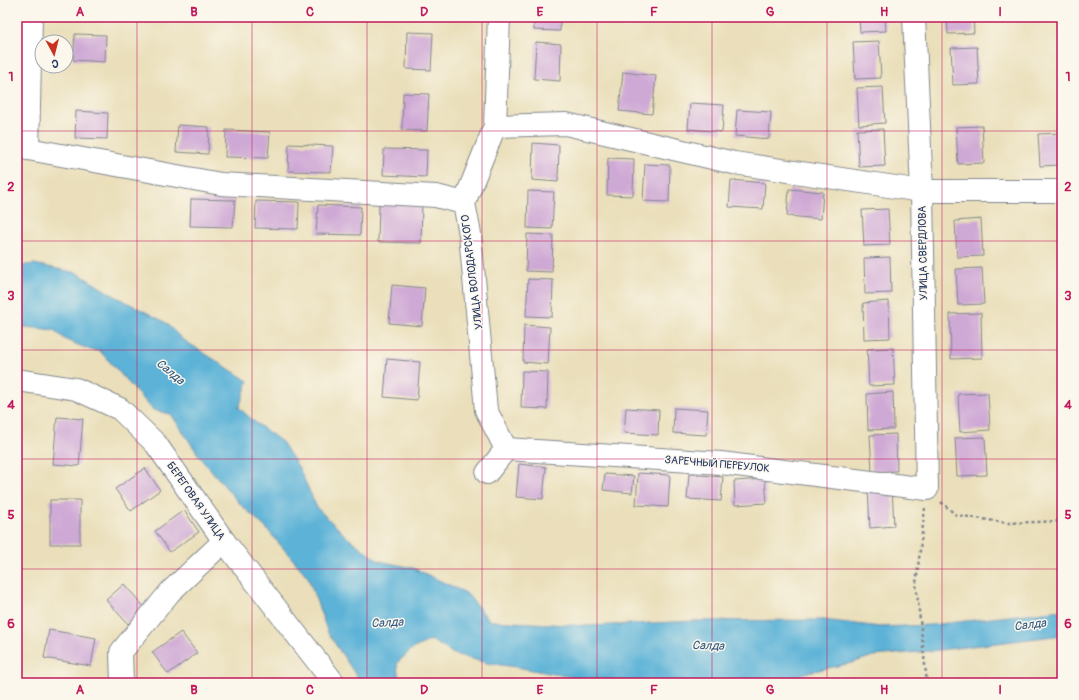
<svg xmlns="http://www.w3.org/2000/svg" width="1079" height="700" viewBox="0 0 1079 700" font-family="Pangolin,sans-serif">
<style>
.water{fill:#5bb2d7;stroke:#3b709a}
.building{fill:#cfa9d5}
.lines{fill:none;stroke-linecap:round;stroke-linejoin:round}
.minor-casing{stroke:#82878c;stroke-width:24}
.path{stroke:#82878c;stroke-width:2.5;stroke-dasharray:3 3;stroke-linecap:butt}
.minor{stroke:#fff;stroke-width:22}
.grid{fill:none;stroke:#c2185b;stroke-width:1;stroke-opacity:0.55}
.labels{text-anchor:middle;dominant-baseline:central;stroke-width:3;stroke-linejoin:round;paint-order:stroke}
.street-label{font-size:11px;fill:#1b2f5e;stroke:#fbf7ec}
.water-label{font-size:12px;font-style:italic;fill:#2e5682;stroke:#fbf7ec}
.neatline{fill:none;stroke:#c2185b;stroke-width:1.5}
.grid-label{font-size:13px;text-anchor:middle;font-weight:bold;fill:#c2185b}
</style>
<rect width="100%" height="100%" fill="#fbf7ec"/>
<filter id="ink" filterUnits="userSpaceOnUse"><feTurbulence type="fractalNoise" baseFrequency=".025" numOctaves="2"/><feDisplacementMap in="SourceGraphic" scale="8" xChannelSelector="R" yChannelSelector="G"/><feConvolveMatrix kernelMatrix="1 2 1 2 8 2 1 2 1" color-interpolation-filters="sRGB"/></filter>
<filter id="wash" filterUnits="userSpaceOnUse"><feTurbulence type="fractalNoise" baseFrequency=".012" numOctaves="4" result="noise"/><feDisplacementMap in="SourceGraphic" scale="16" xChannelSelector="R" yChannelSelector="G"/><feGaussianBlur stdDeviation="0.9" result="paint"/><feColorMatrix in="noise" values="0 0 0 0 0 0 0 0 0 0 0 0 0 0 0 0 0 1.4 0 .05"/><feComposite in="paint" operator="in"/></filter>
<g filter="url(#wash)">
<rect width="100%" height="100%" fill="#eadfba"/>
<polygon class="water" points="34,264 77,273 113,295 165,322 182,339 248,381 239,408 256,423 282,442 299,468 317,508 348,538 379,561 413,568 466,593 490,621 590,626 695,621 824,620 880,627 931,625 1062,610 1062,635 931,651 873,656 852,663 800,674 793,683 636,683 620,680 571,677 516,667 487,663 454,654 431,640 412,649 397,663 399,683 361,683 328,633 308,577 265,527 240,504 200,457 171,414 153,410 100,351 91,350 66,340 54,330 17,326 17,265 20,266"/>
<g id="blocks">
<g class="building">
<polygon points="534,17 560,17 560,31 534,30"/>
<polygon points="859,17 885,17 886,31 860,32"/>
<polygon points="947,17 973,17 974,33 948,34"/>
<polygon points="407,32 433,33 431,70 406,69"/>
<polygon points="75,34 106,35 105,62 73,60"/>
<polygon points="879,41 881,78 855,79 853,42"/>
<polygon points="536,42 561,44 560,81 534,79"/>
<polygon points="977,47 979,84 953,85 951,48"/>
<polygon points="623,72 656,76 652,114 619,111"/>
<polygon points="883,87 885,123 859,125 857,88"/>
<polygon points="403,93 429,94 427,131 402,130"/>
<polygon points="690,103 724,105 722,132 688,129"/>
<polygon points="737,110 771,112 769,139 735,136"/>
<polygon points="76,111 108,113 107,139 75,138"/>
<polygon points="178,125 209,127 208,154 176,152"/>
<polygon points="982,126 984,163 958,164 956,127"/>
<polygon points="883,129 885,166 859,167 857,130"/>
<polygon points="226,130 270,132 268,158 225,157"/>
<polygon points="1062,133 1062,165 1040,166 1038,134"/>
<polygon points="533,143 559,145 558,182 532,180"/>
<polygon points="289,144 333,146 331,172 288,171"/>
<polygon points="384,149 427,150 426,177 383,175"/>
<polygon points="608,158 634,159 633,196 607,195"/>
<polygon points="645,164 670,165 669,202 643,201"/>
<polygon points="731,180 765,183 763,209 729,207"/>
<polygon points="789,189 823,192 821,219 787,216"/>
<polygon points="528,191 554,192 552,229 527,228"/>
<polygon points="191,199 235,200 233,227 190,226"/>
<polygon points="256,201 299,202 298,229 255,228"/>
<polygon points="379,203 422,205 421,243 378,242"/>
<polygon points="318,205 361,207 360,235 316,234"/>
<polygon points="888,209 890,245 864,246 862,210"/>
<polygon points="981,219 983,256 957,257 955,221"/>
<polygon points="527,234 553,235 552,272 526,271"/>
<polygon points="890,257 891,293 865,294 864,258"/>
<polygon points="982,268 984,304 958,305 956,269"/>
<polygon points="528,279 553,280 552,317 526,316"/>
<polygon points="392,285 425,288 422,326 389,323"/>
<polygon points="889,301 890,338 864,339 863,303"/>
<polygon points="981,313 982,358 951,359 950,314"/>
<polygon points="524,325 550,327 548,364 523,362"/>
<polygon points="893,348 895,385 869,386 867,349"/>
<polygon points="387,359 420,362 417,400 384,397"/>
<polygon points="522,371 548,372 547,409 521,408"/>
<polygon points="893,392 894,429 868,430 867,394"/>
<polygon points="988,393 990,430 960,432 958,394"/>
<polygon points="626,408 659,410 658,435 624,433"/>
<polygon points="674,408 708,410 706,435 673,433"/>
<polygon points="57,417 83,419 79,466 53,464"/>
<polygon points="896,434 897,471 872,472 870,435"/>
<polygon points="985,437 987,475 957,476 955,438"/>
<polygon points="519,464 546,467 543,499 516,497"/>
<polygon points="145,468 160,490 131,511 115,489"/>
<polygon points="638,473 670,475 668,507 636,505"/>
<polygon points="605,474 634,476 632,493 603,490"/>
<polygon points="689,474 723,477 721,501 687,499"/>
<polygon points="765,479 767,503 735,505 734,481"/>
<polygon points="892,487 894,526 870,528 868,489"/>
<rect x="50" y="500" width="30" height="44"/>
<polygon points="184,510 199,532 170,552 155,531"/>
<polygon points="124,584 146,609 128,624 106,600"/>
<polygon points="49,630 96,638 91,666 44,658"/>
<polygon points="181,632 197,653 168,674 152,652"/>
</g>
</g>
</g>
<g filter="url(#ink)">
<use href="#blocks" fill-opacity="0" stroke="#82878c" stroke-width="1"/>
<g class="lines">
<defs>
<g id="minor">
<polyline points="495,126 566,124 734,163 922,191 1062,191"/>
<polyline points="17,147 221,184 436,196 464,203"/>
<polyline points="28,149 31,17"/>
<polyline points="17,380 76,389 120,409 156,444 224,541 334,683"/>
<polyline points="506,449 721,463 927,489 922,191 914,17"/>
<polyline points="487,473 506,449 486,410 470,234 464,203 495,126 499,17"/>
<polyline points="122,683 121,652 170,592 224,541"/>
</g>
</defs>
<use href="#minor" class="minor-casing"/>
<g class="path">
<polyline points="941,502 956,515 1008,523 1062,521"/>
<polyline points="925,508 916,584 927,683"/>
</g>
<use href="#minor" class="minor"/>
</g>
</g>
<path class="grid" d="M137,17V683M252,17V683M367,17V683M482,17V683M597,17V683M712,17V683M827,17V683M942,17V683M17,131H1062M17,241H1062M17,350H1062M17,459H1062M17,569H1062"/>
<g class="labels">
<g class="street-label">
<text transform="translate(923 253) rotate(-91)">УЛИЦА СВЕРДЛОВА</text>
<text transform="translate(472 272) rotate(-97)">УЛИЦА ВОЛОДАРСКОГО</text>
<text transform="translate(717 464) rotate(5)">ЗАРЕЧНЫЙ ПЕРЕУЛОК</text>
<text transform="translate(196 501) rotate(55)">БЕРЕГОВАЯ УЛИЦА</text>
</g>
<g class="water-label">
<text transform="translate(170 372) rotate(40)">Салда</text>
<text transform="translate(387 623) rotate(-3)">Салда</text>
<text transform="translate(1030 625) rotate(-7)">Салда</text>
<text transform="translate(708 646) rotate(2)">Салда</text>
</g>
</g>
<rect width="1079" height="700" fill="none" stroke="#fbf7ec" stroke-width="44"/>
<g transform="translate(54 54) rotate(173)"><circle r="19" fill="#fbf7ec" stroke="#a1a7b3"/>
<path d="M0-3L7 15L0 10L-7 15Z" fill="#c8321e"/>
<text y="-6" font-size="11" font-weight="bold" text-anchor="middle" fill="#1b2f5e">С</text>
</g>
<rect x="22" y="22" width="1035" height="656" class="neatline"/>
<g class="grid-label">
<text x="80" y="16">A</text>
<text x="194" y="16">B</text>
<text x="310" y="16">C</text>
<text x="424" y="16">D</text>
<text x="540" y="16">E</text>
<text x="654" y="16">F</text>
<text x="770" y="16">G</text>
<text x="884" y="16">H</text>
<text x="1000" y="16">I</text>
<text x="11" y="81">1</text>
<text x="1068" y="81">1</text>
<text x="11" y="191">2</text>
<text x="1068" y="191">2</text>
<text x="11" y="300">3</text>
<text x="1068" y="300">3</text>
<text x="11" y="409">4</text>
<text x="1068" y="409">4</text>
<text x="11" y="519">5</text>
<text x="1068" y="519">5</text>
<text x="11" y="628">6</text>
<text x="1068" y="628">6</text>
<text x="80" y="694">A</text>
<text x="194" y="694">B</text>
<text x="310" y="694">C</text>
<text x="424" y="694">D</text>
<text x="540" y="694">E</text>
<text x="654" y="694">F</text>
<text x="770" y="694">G</text>
<text x="884" y="694">H</text>
<text x="1000" y="694">I</text>
</g>
</svg>
